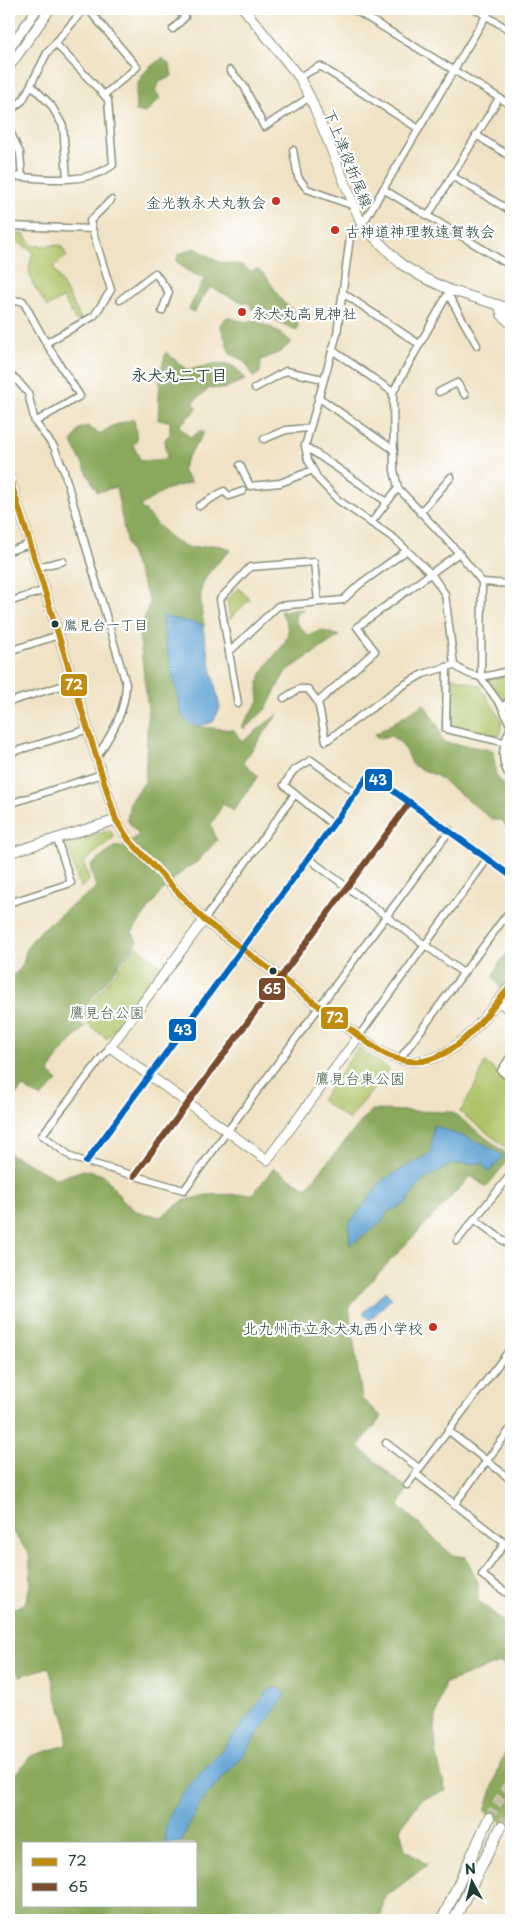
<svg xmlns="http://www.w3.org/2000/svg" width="520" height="1929" viewBox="0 0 520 1929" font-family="'Playpen Sans','Klee One',sans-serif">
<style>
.green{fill:#afc367;stroke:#67804e}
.forest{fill:#8ba95c;stroke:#557348;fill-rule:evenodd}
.water{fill:#60a2d3;stroke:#407084}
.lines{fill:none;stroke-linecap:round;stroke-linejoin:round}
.primary-tunnel{stroke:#c6c1a7;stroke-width:10;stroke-dasharray:10 5;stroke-linecap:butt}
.street-casing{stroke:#88907c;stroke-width:9}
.secondary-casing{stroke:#88907c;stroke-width:11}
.primary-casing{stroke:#88907c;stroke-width:12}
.street{stroke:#fff;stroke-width:6}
.secondary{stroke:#fff;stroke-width:9}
.primary{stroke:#fff;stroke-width:10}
.bus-1-casing{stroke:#fff;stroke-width:10}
.bus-2-casing{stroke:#fff;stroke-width:10}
.bus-3-casing{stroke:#fff;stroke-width:10}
.bus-1{stroke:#c18c0d;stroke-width:6}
.bus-2{stroke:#7a4b2a;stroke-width:6}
.bus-3{stroke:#0065bd;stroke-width:6}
.poi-dot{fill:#c8321e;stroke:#fff;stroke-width:2}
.bus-dot{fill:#1f3d34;stroke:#fff;stroke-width:2}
.labels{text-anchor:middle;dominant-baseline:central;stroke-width:4.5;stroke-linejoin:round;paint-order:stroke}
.bus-label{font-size:14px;fill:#1f3d34;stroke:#fff;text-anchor:start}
.street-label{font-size:15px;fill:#1f3d34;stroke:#fff}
.poi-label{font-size:15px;fill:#1f3d34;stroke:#fff;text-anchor:end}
.park-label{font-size:15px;fill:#435e41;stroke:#fff}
.neighbourhood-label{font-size:16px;font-weight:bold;fill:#1f3d34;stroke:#fff}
.line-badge{stroke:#fff;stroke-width:2}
.badge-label{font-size:14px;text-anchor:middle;font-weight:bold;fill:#fff}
</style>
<rect width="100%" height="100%" fill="#fff"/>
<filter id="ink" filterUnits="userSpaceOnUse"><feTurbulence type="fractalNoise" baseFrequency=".02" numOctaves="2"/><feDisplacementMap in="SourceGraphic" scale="10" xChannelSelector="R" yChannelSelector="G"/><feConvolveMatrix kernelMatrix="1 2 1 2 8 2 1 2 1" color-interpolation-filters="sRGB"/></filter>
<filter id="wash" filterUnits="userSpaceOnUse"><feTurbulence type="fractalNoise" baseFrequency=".0096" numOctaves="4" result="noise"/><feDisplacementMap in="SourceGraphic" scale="20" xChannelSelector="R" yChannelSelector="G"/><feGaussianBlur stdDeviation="1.12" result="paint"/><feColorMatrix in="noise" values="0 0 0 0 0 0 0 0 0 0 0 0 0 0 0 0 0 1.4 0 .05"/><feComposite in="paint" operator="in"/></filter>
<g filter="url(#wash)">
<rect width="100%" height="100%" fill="#f0e2c4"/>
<g class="green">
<path d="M12,234H24L32,246L61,245L67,256L53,267L81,318L76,321L63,298L47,307C33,283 24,279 33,252L10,237Z"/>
<polygon points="238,588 250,599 230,619 227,600"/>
<polygon points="511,674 511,695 502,702 486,680"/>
<polygon points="451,676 480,686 502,721 500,736 451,727"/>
<polygon points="110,830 114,837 84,862 89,881 80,888 67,843"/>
<polygon points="137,946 162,966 107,1039 79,1018"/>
<polygon points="358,1048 389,1069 349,1120 321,1100"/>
<polygon points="485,1062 511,1085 511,1148 508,1149 460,1112 478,1080"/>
</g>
<g class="forest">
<path d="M163,58L170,65L172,76L160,82L155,90L160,98L146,113L136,111C134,84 139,72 163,58Z"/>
<polygon points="195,248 219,262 241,265 250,271 258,269 266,276 282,301 294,311 298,323 297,331 251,308 251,304 239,301 210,287 194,312 189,309 204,279 186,270 176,261 179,254"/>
<path d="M227,317L246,322L253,320L274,329L292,342L280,352L261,360L260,373L253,377C248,364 243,359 230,354L220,324Z"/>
<path d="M166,352L187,370C211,366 231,353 245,380L223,389L210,388L193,402L197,409L179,426L191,438L201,430L204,433L187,458L182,471L192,482L165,490L140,506C154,519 170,542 188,547C204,551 210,539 231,550C201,579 196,583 204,625L162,617L165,641L182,714L186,722L192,726L234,730L242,742L278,714L243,762L258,776L233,811L223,804L211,825L217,840L196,863L186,868L161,892L132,932L138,942L75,1019L85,1027L58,1056L49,1073L58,1081L41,1098L23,1087L9,1102V978C31,963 19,961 30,943C40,927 80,900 96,888L90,866L116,846L122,847L139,835L127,820L130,801L145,782L148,710L139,633L150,602L127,545L116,487L97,492L72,443L79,429L87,426L100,434L112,426L134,419L137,441L133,445L141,461L167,459L165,439L170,434V421L158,420L160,374Z"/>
<path d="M305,609L295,616L296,622L308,636L322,630L339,636L285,672L266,709L244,729L242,726L259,701C257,689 258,678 265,668C279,646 299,639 280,611Z"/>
<polygon points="424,704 438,726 442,742 493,750 496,775 511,796 511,834 502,820 493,820 437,776 412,765 402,744 391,736 379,738 374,735"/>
<polygon points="511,949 511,980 501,989 493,976 499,963"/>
<path d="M371,1110L452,1112L511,1157L486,1187L471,1176L370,1282L349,1307L362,1399L382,1417L358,1446L407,1489L399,1506L452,1555L466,1557L478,1582V1600L511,1628V1668L500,1663L445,1683C442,1694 438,1706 436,1717C432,1741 439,1768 446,1791L421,1799L400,1829L405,1849L427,1865L384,1898L381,1920H9V1781L31,1756L66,1745L67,1726L57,1698L49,1667L20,1676L9,1664V1610L25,1604L31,1582L29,1553L9,1528V1151L10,1154L57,1179L83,1170L104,1175L124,1202L136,1211L160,1217L183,1201L206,1195L253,1194L274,1168L306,1188ZM431,1153L503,1156L483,1163L451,1164L422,1181L405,1204L388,1211L400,1169ZM24,1843H196V1905H24Z"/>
<polygon points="511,1740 511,1827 485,1811 500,1764"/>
</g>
<g class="water">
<path d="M162,616L204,625L203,629L220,708L213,722C199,727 189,728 182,714C175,682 165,649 162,616Z"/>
<polygon points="433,1125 484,1144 503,1156 489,1172 483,1163 451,1164 422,1181 405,1204 388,1211 381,1223 350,1245 349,1224 383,1180 431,1153"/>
<polygon points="385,1291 392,1298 370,1320 363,1313"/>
<path d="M276,1687L282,1689L285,1696L243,1755L200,1803L180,1843H165C160,1807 204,1771 224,1747C239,1729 253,1710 267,1692Z"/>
</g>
</g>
<g filter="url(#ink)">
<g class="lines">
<g class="primary-tunnel">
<polyline points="489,1818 511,1779"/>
<polyline points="501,1827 511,1810"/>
</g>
<defs>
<g id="street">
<polyline points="353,9 511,105"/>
<polyline points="475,9 511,31"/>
<path d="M490,9L362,225L350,237L337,334L305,446L308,460L318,479L338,500L395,539L432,575L445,594L454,665C477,682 485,677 511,670"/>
<polyline points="173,29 185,17 177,9"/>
<polyline points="56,44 104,95"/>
<polyline points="230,70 244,86 264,127 310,97"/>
<polyline points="299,77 320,66 419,129"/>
<polyline points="32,86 51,105 63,126 67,178"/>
<polyline points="9,112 23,100 47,53 84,9"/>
<polyline points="9,129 20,153 22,177"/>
<polyline points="476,135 511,157"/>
<polyline points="293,150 298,177 307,189 354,206"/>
<path d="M9,176C41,178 85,186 113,165L108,100L104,95L137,67L88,9"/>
<polyline points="452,176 511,211"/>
<polyline points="383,189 511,266"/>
<polyline points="428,216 499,98"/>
<polyline points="9,226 92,229 111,290 94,316 46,343"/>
<polyline points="92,229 90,221 111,200"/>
<polyline points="450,290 393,392 394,470 398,488 459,553 482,582 481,678 502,707 511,727"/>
<polyline points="343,293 419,344"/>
<polyline points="449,296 477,345"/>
<polyline points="120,300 155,273 169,292 162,311"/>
<polyline points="9,301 23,301 46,343 80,396 35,422"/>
<polyline points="332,350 393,392"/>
<path d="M9,375L16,379L28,393L35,422L54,447L63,468L126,684C125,713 112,733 97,757"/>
<polyline points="255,388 286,371 323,379"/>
<polyline points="439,392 457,383 465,395"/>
<polyline points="318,397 394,450"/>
<polyline points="264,439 286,430 309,428"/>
<polyline points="305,446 387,502"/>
<polyline points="240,465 250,486 280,483 313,470"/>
<polyline points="199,506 224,491 229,496 243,491"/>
<polyline points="420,513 451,477"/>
<polyline points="371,523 398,488"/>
<polyline points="9,551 30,544"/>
<polyline points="38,567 63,561"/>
<polyline points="482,582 511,584"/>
<polyline points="9,602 45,590"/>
<polyline points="9,651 59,635"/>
<polyline points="229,652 220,599 250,567 314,562 318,602"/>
<polyline points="454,665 423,674 402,686 326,741 318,702 375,651 357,627 459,553"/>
<polyline points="447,667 446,729 503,742"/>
<polyline points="284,698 299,689 308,689 318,702"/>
<polyline points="9,702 74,682"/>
<polyline points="238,704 229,652 278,606 343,600 360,584 406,551"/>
<polyline points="502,707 511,700"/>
<path d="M511,726C503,744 498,761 511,778"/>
<polyline points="9,753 89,729"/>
<polyline points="295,794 284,785 293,771 311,760 355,792"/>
<polyline points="9,804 102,774"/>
<polyline points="309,859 463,973"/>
<polyline points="9,903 71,883 57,839"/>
<polyline points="204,920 295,794 333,825"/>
<polyline points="9,941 11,950 9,951"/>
<polyline points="359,1036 488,858"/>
<polyline points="110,1047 42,1135 73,1158 184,1190 450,830"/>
<polyline points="511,1056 501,1071 511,1079"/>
<polyline points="399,1060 511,909"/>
<polyline points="86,1162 370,774 511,876"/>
<polyline points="134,1176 410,802"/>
<polyline points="474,1219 511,1246"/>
<polyline points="457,1241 511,1174"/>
<polyline points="449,1431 511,1480"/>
<polyline points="386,1443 420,1469"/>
<polyline points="416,1474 511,1548"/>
<polyline points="407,1485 511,1348"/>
<polyline points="454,1505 511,1428"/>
<polyline points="505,1543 482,1575 511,1596"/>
</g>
<g id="secondary">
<polyline points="244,9 299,77 310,97 362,225 401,264 422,277 450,290 511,309"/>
<polyline points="9,49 37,9"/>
<polyline points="9,67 50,9"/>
<polyline points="499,305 502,315 511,324"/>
<path d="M9,476L116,820L129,840L204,920L359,1036C371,1045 383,1055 398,1059C449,1074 482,1018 511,986"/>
<polyline points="9,853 116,820"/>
<polyline points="204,920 110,1047 267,1160 359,1036"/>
<polyline points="498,1001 511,1011"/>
</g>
<g id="primary">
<polyline points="442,1920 489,1818"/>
<polyline points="454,1920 501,1827"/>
</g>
</defs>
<use href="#street" class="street-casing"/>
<use href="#secondary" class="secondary-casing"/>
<use href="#primary" class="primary-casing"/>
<use href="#street" class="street"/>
<use href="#secondary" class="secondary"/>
<use href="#primary" class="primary"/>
<defs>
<path id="bus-1" d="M9,476L116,820L129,840L204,920L359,1036C371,1045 383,1055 398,1059C449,1074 482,1018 511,986"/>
<polyline id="bus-2" points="134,1176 410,802"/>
<polyline id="bus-3" points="86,1162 370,774 511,876"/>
</defs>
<use href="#bus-1" class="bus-1-casing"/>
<use href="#bus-2" class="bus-2-casing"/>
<use href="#bus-3" class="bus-3-casing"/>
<use href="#bus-1" class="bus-1"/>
<use href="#bus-2" class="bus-2"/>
<use href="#bus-3" class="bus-3"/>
</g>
</g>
<g class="poi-dot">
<circle cx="276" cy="201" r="5"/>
<circle cx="335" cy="230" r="5"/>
<circle cx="242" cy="312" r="5"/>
<circle cx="433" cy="1327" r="5"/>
</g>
<g class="bus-dot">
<circle cx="55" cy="624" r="4.5"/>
<circle cx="273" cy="971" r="4.5"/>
</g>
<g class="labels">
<g class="bus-label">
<text x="64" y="624">鷹見台一丁目</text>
</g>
<g class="street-label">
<text transform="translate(349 158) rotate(68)">下上津役折尾線</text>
</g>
<g class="poi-label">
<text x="266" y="201">金光教永犬丸教会</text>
<text x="345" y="230" text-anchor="start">古神道神理教遠賀教会</text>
<text x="252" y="312" text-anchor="start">永犬丸高見神社</text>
<text x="423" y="1327">北九州市立永犬丸西小学校</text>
</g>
<g class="park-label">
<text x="107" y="1011">鷹見台公園</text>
<text x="360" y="1077">鷹見台東公園</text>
</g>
<g class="neighbourhood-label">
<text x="179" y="374">永犬丸二丁目</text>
</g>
</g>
<g class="line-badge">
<rect x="60" y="673" width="28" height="24" rx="5" fill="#c18c0d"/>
<rect x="364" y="768" width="29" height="24" rx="5" fill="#0065bd"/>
<rect x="258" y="977" width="28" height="24" rx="5" fill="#7a4b2a"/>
<rect x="320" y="1006" width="29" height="24" rx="5" fill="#c18c0d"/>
<rect x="168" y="1018" width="29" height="24" rx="5" fill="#0065bd"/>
</g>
<g class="badge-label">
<text x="74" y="690">72</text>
<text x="378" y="785">43</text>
<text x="272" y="994">65</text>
<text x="335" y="1023">72</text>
<text x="183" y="1035">43</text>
</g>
<rect width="520" height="1929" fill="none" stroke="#fff" stroke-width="30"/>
<rect x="22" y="1842" width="175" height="65" fill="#ffffff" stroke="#a5b1ae"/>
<rect x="32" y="1858" width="25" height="8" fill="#c18c0d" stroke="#a5b1ae"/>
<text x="68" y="1866" font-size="15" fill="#1f3d34">72</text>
<rect x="32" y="1883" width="25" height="8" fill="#7a4b2a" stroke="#a5b1ae"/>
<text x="68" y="1892" font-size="15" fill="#1f3d34">65</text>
<g transform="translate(472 1882) rotate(353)" stroke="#ffffff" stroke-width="4" paint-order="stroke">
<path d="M0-4L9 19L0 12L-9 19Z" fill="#1f3d34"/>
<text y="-8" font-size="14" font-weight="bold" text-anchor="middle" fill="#1f3d34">N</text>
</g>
</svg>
